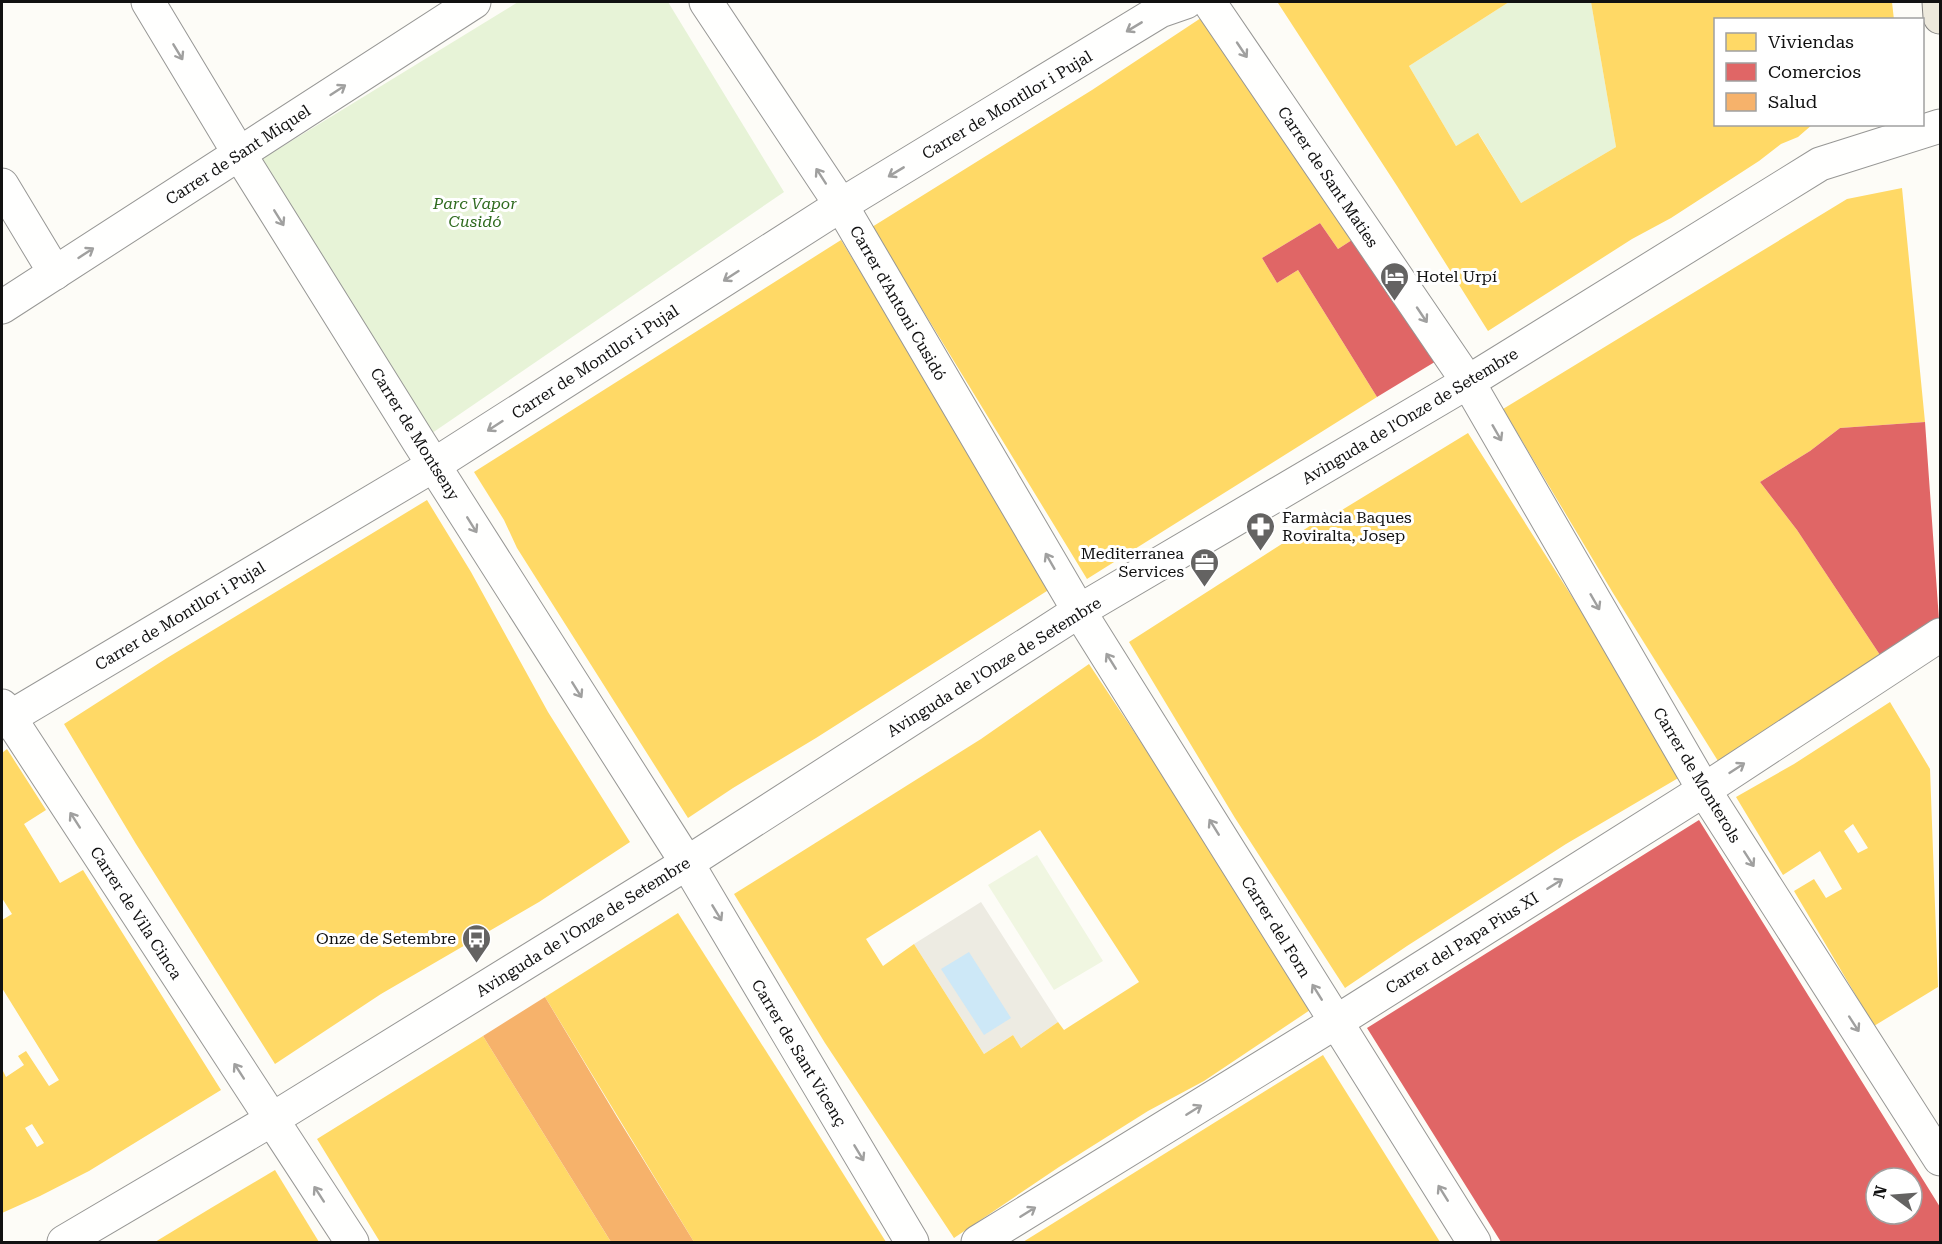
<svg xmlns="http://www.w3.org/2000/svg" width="1942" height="1244" viewBox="0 0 1942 1244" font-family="'Roboto Serif',serif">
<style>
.green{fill:#e7f3d7}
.pitch{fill:#f0f6e1}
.plaza{fill:#edebe2}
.water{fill:#cde8f7}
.homes{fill:#ffd966;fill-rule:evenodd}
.shops{fill:#e06666;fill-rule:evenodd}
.health{fill:#f6b26b}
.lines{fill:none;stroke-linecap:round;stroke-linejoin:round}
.minor-casing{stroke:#979795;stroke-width:35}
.major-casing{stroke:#858482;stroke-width:35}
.minor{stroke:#fffffe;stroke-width:33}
.major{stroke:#ede9dc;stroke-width:33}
.oneway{stroke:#a0a09f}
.labels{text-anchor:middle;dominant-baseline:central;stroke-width:6;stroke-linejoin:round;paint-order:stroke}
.street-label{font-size:16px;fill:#111;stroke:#fff}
.park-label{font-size:16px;font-style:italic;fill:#2f6b1f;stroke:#fff}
.poi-label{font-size:16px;fill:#111;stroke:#fff;text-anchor:start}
</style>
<rect width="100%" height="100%" fill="#fdfcf7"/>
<g class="green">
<polygon points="518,2 668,2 784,192 419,442 262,159"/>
<polygon points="1509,2 1591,2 1616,147 1521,203 1479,134 1456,146 1409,66"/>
</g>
<polygon class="pitch" points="1037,855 1103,961 1054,990 988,885"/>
<polygon class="plaza" points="981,902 1058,1022 1021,1048 1013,1035 984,1054 914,944"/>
<polygon class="water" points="969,952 1011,1018 984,1035 941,969"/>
<g class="homes">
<polygon points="1285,2 1509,2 1409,66 1456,146 1478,133 1521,203 1616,147 1591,2 1892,2 1894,20 1716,20 1716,124 1813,124 1798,137 1781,144 1759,161 1671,218 1632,239 1488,331 1397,186 1278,3"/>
<polygon points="1207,14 1355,238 1338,249 1320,223 1262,258 1277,283 1298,270 1377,397 1087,579 872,227 1092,90"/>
<polygon points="1902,188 1925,422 1840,428 1810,451 1760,482 1797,530 1882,658 1718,761 1613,593 1503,409 1847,199"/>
<polygon points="841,240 927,381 1061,582 816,738 733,788 688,818 517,548 504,520 474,472"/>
<polygon points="1468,433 1590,625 1680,777 1566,844 1407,946 1345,988 1235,818 1129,642 1313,524 1337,513"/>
<polygon points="427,500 471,572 548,712 630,842 539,902 381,994 275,1064 136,844 64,724 167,658"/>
<path d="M1089,664L1316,1006L1204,1081L1148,1111L1059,1167L954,1238L825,1043L734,894L981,739ZM1040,830L1139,982L1064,1030L1058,1022L1021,1048L1013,1035L984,1054L914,944L883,966L866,939Z"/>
<path d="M1890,702L1930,769L1938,987L1874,1026L1794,891L1814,879L1826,898L1842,889L1820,851L1783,875L1736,797L1794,764ZM1853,824L1868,848L1858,853L1844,831Z"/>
<path d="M7,749L46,810L24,824L60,883L83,870L221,1090L89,1171L40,1196L2,1213V1069L6,1077L24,1065L18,1056L26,1051L49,1086L59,1080L2,988V920L12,914L2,898V753ZM32,1124L44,1143L37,1147L25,1128Z"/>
<polygon points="678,913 787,1084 886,1242 694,1242 545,997"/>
<polygon points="483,1036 606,1234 611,1242 380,1242 317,1139"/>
<polygon points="1323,1055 1440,1242 1023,1242"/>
<polygon points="275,1170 319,1242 155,1242 211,1208"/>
</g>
<g class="shops">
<polygon points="1320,223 1338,249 1355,238 1438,360 1377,397 1298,270 1277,283 1262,258"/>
<polygon points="1925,422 1939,620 1882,658 1797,530 1760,482 1810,451 1840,428"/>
<path d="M1699,820L1940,1207V1242H1501L1367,1028ZM1876,1178H1912V1214H1876Z"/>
</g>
<polygon class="health" points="545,997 617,1117 694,1242 611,1242 483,1036"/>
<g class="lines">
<defs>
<g id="minor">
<polyline points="148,2 240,155 419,442 687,863 912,1242"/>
<polyline points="706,2 841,205 1079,611 1474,1242"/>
<polyline points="1209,2 1468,382 1704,790 1940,1159"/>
<polyline points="2,185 55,273"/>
<polyline points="2,307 474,2"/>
<polyline points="2,706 352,1242"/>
<polyline points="2,722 434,465 841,205 1160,11 1186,2"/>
<polyline points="64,1242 271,1120 687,863 1079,611 1468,382 1820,164 1940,126"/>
<polyline points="978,1242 1336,1022 1704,790 1940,635"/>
</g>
<polyline id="major" points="1939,2 1940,17"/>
</defs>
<use href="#minor" class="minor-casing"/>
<use href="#major" class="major-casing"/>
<use href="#minor" class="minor"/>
<use href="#major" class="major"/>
</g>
<defs><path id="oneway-shaft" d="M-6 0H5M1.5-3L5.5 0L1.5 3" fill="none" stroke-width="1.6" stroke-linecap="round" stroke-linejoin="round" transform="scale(1.5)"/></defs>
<g class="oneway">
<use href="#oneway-shaft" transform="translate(1134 27) rotate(149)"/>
<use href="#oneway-shaft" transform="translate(1242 50) rotate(56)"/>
<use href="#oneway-shaft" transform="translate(178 52) rotate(59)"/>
<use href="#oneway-shaft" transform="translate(338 90) rotate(-33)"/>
<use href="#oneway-shaft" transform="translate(896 172) rotate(149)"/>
<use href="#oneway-shaft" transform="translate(821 176) rotate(-123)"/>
<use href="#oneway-shaft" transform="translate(279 218) rotate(58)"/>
<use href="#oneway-shaft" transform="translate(86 253) rotate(-33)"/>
<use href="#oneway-shaft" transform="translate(731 276) rotate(147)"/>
<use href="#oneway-shaft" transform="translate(1422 315) rotate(56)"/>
<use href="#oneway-shaft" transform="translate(495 426) rotate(147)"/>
<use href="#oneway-shaft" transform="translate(1497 433) rotate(60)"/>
<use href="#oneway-shaft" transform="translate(472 525) rotate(58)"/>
<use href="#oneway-shaft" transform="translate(1050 561) rotate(-120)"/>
<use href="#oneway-shaft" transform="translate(1595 602) rotate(60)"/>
<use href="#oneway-shaft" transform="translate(1111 661) rotate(-122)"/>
<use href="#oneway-shaft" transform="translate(577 690) rotate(58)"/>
<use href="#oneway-shaft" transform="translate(1737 768) rotate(-33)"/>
<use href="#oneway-shaft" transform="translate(75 820) rotate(-123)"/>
<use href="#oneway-shaft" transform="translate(1214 827) rotate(-122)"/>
<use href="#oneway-shaft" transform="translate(1749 859) rotate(57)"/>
<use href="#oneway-shaft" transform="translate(1555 884) rotate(-32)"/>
<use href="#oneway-shaft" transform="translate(717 913) rotate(59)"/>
<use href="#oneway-shaft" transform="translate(1317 992) rotate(-122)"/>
<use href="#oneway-shaft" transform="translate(1854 1024) rotate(57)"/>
<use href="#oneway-shaft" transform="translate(239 1071) rotate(-123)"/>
<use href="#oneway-shaft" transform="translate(1194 1110) rotate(-32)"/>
<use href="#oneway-shaft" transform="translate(859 1153) rotate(59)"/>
<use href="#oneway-shaft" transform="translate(1443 1193) rotate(-122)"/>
<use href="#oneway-shaft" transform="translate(319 1194) rotate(-123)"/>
<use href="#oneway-shaft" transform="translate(1028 1212) rotate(-32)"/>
</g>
<defs>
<symbol id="hotel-pin" viewBox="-11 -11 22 30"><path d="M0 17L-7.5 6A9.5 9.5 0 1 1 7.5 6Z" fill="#646362" stroke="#fff"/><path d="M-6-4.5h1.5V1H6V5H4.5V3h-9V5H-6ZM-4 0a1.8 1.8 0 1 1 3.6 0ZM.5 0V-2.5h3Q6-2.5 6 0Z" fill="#fff"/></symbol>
<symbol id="pharmacy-pin" viewBox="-11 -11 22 30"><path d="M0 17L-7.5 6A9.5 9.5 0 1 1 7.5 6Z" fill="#646362" stroke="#fff"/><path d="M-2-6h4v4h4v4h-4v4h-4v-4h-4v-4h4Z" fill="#fff"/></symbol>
<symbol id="office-pin" viewBox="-11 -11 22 30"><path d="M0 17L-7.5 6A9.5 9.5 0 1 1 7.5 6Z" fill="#646362" stroke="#fff"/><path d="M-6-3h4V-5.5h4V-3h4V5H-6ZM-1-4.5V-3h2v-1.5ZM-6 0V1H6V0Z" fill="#fff"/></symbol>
<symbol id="bus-pin" viewBox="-11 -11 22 30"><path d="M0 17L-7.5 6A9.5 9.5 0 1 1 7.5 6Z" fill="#646362" stroke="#fff"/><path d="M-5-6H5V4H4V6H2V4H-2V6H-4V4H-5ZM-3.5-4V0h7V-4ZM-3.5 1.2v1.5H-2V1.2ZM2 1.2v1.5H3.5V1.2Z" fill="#fff"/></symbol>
</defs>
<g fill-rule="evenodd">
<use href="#hotel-pin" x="1378" y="260" width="33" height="45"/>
<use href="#pharmacy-pin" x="1244" y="510" width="33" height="45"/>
<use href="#office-pin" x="1188" y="546" width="33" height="45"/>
<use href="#bus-pin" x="460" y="922" width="33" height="45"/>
</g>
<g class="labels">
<g class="street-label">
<text transform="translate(1007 105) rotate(-31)">Carrer de Montllor i Pujal</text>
<text transform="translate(238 155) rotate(-33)">Carrer de Sant Miquel</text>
<text transform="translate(1328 177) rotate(56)">Carrer de Sant Maties</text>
<text transform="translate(898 303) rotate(60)">Carrer d'Antoni Cusidó</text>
<text transform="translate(595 362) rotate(-33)">Carrer de Montllor i Pujal</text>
<text transform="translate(1410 416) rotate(-31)">Avinguda de l'Onze de Setembre</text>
<text transform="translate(415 434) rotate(58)">Carrer de Montseny</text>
<text transform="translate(180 616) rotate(-31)">Carrer de Montllor i Pujal</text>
<text transform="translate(994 667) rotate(-32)">Avinguda de l'Onze de Setembre</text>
<text transform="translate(1697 775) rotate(59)">Carrer de Monterols</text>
<text transform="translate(136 913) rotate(57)">Carrer de Vila Cinca</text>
<text transform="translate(583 927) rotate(-32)">Avinguda de l'Onze de Setembre</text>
<text transform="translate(1276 927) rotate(58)">Carrer del Forn</text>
<text transform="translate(1462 943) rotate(-32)">Carrer del Papa Pius XI</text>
<text transform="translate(799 1053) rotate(59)">Carrer de Sant Vicenç</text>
</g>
<g class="park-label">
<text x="475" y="203">Parc Vapor<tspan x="475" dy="18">Cusidó</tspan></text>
</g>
<g class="poi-label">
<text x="1416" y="276">Hotel Urpí</text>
<text x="1282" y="517">Farmàcia Baques<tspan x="1282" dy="18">Roviralta, Josep</tspan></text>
<text x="1184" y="553" text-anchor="end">Mediterranea<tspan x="1184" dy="18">Services</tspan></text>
<text x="456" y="938" text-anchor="end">Onze de Setembre</text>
</g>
</g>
<rect width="1942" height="1244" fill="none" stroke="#111111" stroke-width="6"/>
<rect x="1714" y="18" width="210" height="108" fill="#ffffff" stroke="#a0a0a0" stroke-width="1.5"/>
<rect x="1726" y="33" width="30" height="18" fill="#ffd966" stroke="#a0a0a0" stroke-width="1.5"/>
<text x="1768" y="48" font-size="18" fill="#111111">Viviendas</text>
<rect x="1726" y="63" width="30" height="18" fill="#e06666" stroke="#a0a0a0" stroke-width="1.5"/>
<text x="1768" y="78" font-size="18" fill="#111111">Comercios</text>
<rect x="1726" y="93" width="30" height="18" fill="#f6b26b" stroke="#a0a0a0" stroke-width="1.5"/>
<text x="1768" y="108" font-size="18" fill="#111111">Salud</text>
<g transform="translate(1894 1196) rotate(286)"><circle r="28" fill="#ffffff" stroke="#a0a0a0" stroke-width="1.5"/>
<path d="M0-4.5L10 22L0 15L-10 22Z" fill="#646362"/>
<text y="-9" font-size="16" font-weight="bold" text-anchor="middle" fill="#111111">N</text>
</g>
</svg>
